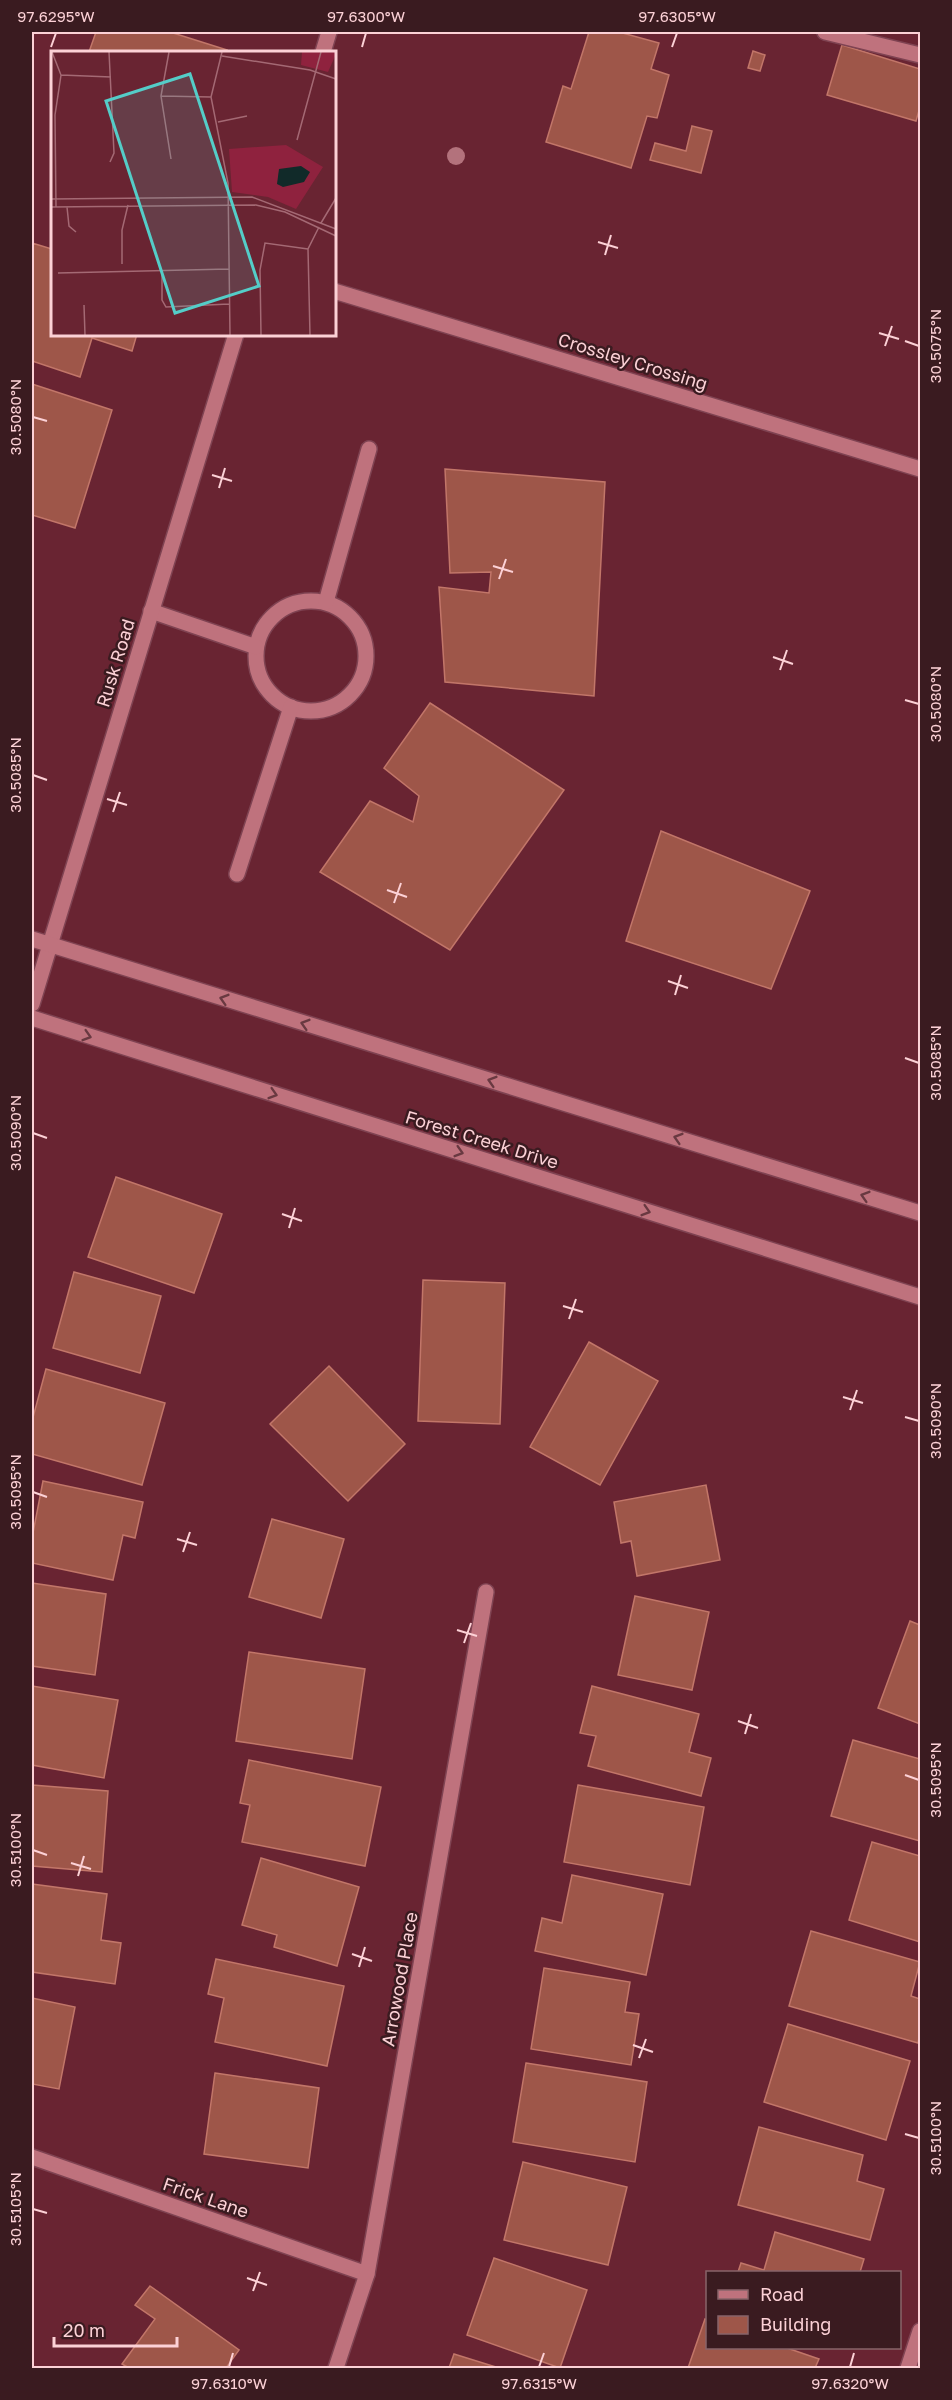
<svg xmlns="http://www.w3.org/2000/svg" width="952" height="2400" viewBox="0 0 952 2400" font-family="'Golos Text',sans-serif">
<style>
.building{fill:#9e5649;stroke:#c27669;stroke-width:1.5}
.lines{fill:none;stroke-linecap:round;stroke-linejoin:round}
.service-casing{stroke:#7f4352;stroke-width:18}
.minor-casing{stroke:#7f4352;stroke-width:18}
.tertiary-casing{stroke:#7f4352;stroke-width:18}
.service{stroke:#bf727d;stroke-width:15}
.minor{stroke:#bf727d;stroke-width:15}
.tertiary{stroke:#bf727d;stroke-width:15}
.tree{fill:#b3727c}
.oneway{stroke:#693941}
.ticks{fill:none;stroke:#fcd1d6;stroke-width:2}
.labels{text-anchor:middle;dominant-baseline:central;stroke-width:5;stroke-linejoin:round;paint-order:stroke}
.street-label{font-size:18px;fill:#fcd1d6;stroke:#3a1b20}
.inset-road{fill:none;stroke:#a46974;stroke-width:1.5}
.view{fill:#54cdc8;fill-opacity:0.15;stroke:#54cdc8;stroke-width:3}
.inset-edge{fill:none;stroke:#fcd1d6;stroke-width:3}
.neatline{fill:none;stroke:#fcd1d6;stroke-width:2}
.ticks-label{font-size:15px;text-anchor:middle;fill:#fcd1d6}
</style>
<rect width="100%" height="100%" fill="#692432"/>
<g class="building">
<polygon points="96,32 170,32 227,50 226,52 89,52"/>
<polygon points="589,32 619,32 659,43 651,69 669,75 657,118 647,116 631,168 546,142 563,86 571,89"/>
<polygon points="842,45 920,69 920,107 916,121 827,95"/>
<polygon points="753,51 765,55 760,71 748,68"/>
<polygon points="692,126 712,131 701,173 650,160 655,143 686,151"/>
<polygon points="32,243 52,249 52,334 137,334 132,351 92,338 80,377 32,361"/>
<polygon points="32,384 112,410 75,528 32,515"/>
<polygon points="445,469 605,482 594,696 445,682 439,587 489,593 491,572 450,573"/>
<polygon points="430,703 564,790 450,950 320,872 370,801 413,822 419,796 384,768"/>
<polygon points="661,831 810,891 771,989 626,941"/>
<polygon points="116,1177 222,1214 194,1293 88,1257"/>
<polygon points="74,1272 161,1296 140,1373 53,1348"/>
<polygon points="423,1280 505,1283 500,1424 418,1421"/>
<polygon points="589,1342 658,1381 600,1485 530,1447"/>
<polygon points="329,1366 405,1444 348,1501 270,1424"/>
<polygon points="46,1369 165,1403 142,1485 32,1454 32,1421"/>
<polygon points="43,1481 143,1502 135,1538 123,1535 113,1580 32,1563 32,1538"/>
<polygon points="706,1485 720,1560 637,1576 631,1541 621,1543 614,1502"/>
<polygon points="272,1519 344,1539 321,1618 249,1597"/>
<polygon points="32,1583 106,1594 95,1675 32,1666"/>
<polygon points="635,1596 709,1612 692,1690 618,1675"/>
<polygon points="910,1621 920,1625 920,1724 878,1708"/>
<polygon points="249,1652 365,1669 352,1759 236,1741"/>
<polygon points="32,1686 118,1700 104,1778 32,1765"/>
<polygon points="592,1686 699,1714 689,1752 711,1758 701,1796 588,1766 596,1736 580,1733"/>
<polygon points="853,1740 920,1759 920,1841 831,1816"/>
<polygon points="249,1760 381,1787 365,1866 242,1842 250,1805 240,1803"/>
<polygon points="32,1785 108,1791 102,1872 32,1866"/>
<polygon points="578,1785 704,1807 690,1885 564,1862"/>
<polygon points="872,1842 920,1856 920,1942 849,1920"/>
<polygon points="261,1858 359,1887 337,1966 274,1947 277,1935 242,1925"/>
<polygon points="572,1875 663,1894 646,1975 535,1951 542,1918 562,1923"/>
<polygon points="32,1884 107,1894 101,1940 121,1943 115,1984 32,1972"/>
<polygon points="811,1931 920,1962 911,1996 920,1999 920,2033 918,2043 789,2006"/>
<polygon points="216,1959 344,1986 327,2066 215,2042 224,1998 208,1994"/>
<polygon points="544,1968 630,1982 625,2012 639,2014 631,2065 531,2049"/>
<polygon points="32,1998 75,2007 59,2089 32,2084"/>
<polygon points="788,2024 910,2061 886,2140 764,2102"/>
<polygon points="526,2063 647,2082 635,2162 513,2142"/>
<polygon points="215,2073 319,2088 308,2168 204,2154"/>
<polygon points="759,2127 863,2155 857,2181 884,2189 870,2240 738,2205"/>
<polygon points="523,2162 627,2187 608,2265 504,2240"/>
<polygon points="775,2232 864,2259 860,2272 738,2272 741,2263 764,2270"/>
<polygon points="494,2258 587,2290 560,2368 467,2335"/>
<polygon points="150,2286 239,2350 226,2368 129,2368 122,2364 155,2319 135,2305"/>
<polygon points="705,2319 708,2320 708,2348 787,2348 819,2359 815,2368 688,2368"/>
<polygon points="454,2354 499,2368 449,2368"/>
</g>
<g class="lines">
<defs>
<g id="service">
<polyline points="825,32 920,55"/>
<circle cx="311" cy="656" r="55"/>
<polyline points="326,602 369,449"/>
<polyline points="151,611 256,647"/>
<polyline points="237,874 291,707"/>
</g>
<g id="minor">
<polyline points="323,52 329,32"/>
<polyline points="334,291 920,469"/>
<polyline points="32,1004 236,334"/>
<polyline points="32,2157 367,2274"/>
<polyline points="336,2368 367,2274 486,1592"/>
<polyline points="908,2368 920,2331"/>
</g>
<g id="tertiary">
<polyline points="32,939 920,1213"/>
<polyline points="32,1018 920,1297"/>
</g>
</defs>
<use href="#service" class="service-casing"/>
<use href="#minor" class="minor-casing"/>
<use href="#tertiary" class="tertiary-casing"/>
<use href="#service" class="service"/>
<use href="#minor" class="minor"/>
<use href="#tertiary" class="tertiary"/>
</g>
<circle class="tree" cx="456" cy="156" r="9"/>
<defs><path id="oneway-chevron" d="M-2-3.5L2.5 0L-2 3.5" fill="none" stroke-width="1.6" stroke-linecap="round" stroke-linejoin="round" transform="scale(1.5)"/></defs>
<g class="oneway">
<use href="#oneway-chevron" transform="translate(224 999) rotate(-163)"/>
<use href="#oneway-chevron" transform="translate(305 1024) rotate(-163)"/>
<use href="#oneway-chevron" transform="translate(87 1036) rotate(17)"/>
<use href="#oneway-chevron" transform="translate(492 1081) rotate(-163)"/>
<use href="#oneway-chevron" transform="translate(273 1094) rotate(17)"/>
<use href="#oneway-chevron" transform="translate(678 1138) rotate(-163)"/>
<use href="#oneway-chevron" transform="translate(459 1152) rotate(17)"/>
<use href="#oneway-chevron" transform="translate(865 1196) rotate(-163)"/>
<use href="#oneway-chevron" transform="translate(646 1211) rotate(17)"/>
</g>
<path class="ticks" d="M51,47L56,33M362,47L366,33M672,47L677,33M598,242L618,248M605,255L611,235M879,333L899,339M905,341L919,346M885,346L892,326M33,417L47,421M212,475L232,481M219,488L225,468M493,566L513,572M499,579L506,559M773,657L793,664M780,670L787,650M905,700L919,704M33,775L47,780M107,799L127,805M113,812L120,792M387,890L407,897M394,903L401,883M668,981L688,988M675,995L681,975M905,1058L919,1063M33,1133L47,1138M282,1214L302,1221M289,1228L295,1208M563,1306L583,1312M569,1319L576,1299M843,1397L863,1403M850,1410L857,1390M905,1417L919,1421M33,1492L47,1497M177,1539L197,1545M183,1552L190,1532M457,1630L477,1636M464,1643L471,1623M738,1721L758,1728M745,1734L751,1714M905,1775L919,1780M33,1850L47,1855M71,1863L91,1869M78,1876L84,1856M352,1954L372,1961M359,1967L365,1947M633,2045L653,2052M639,2058L646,2039M905,2134L919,2138M33,2209L47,2213M247,2278L267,2285M253,2291L260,2272M229,2367L233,2353M539,2367L544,2353M850,2367L854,2353"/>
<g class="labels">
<g class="street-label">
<text transform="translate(633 361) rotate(17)">Crossley Crossing</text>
<text transform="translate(115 663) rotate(-73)">Rusk Road</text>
<text transform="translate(482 1139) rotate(17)">Forest Creek Drive</text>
<text transform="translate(399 1979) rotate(-80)">Arrowood Place</text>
<text transform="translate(206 2197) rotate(19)">Frick Lane</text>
</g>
</g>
<g transform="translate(51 51)">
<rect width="285" height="285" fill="#692432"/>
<path d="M251,1H285V3L277,21L250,14ZM235,94L272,116L245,158L217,146L181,141L178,98Z" fill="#8f223e"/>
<path d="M250,115L259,121L253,131L232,136L226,133L228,118Z" fill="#112a29"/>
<path class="inset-road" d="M1,1L10,24L4,64L5,156M58,1L63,102L59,111M118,1L110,45L120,108M171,1L160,46L177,132L179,284M171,5L259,19L285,28M10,24L60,26M110,45L160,46M167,71L196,65M246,89L270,1M0,148L201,146L285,178M0,156L205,154L234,161L285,185M16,156L18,175L25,181M270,172L285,147M71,213V179L77,154M111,220V249L115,256L178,253M7,222L178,218M33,254L34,284M210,284L209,219L214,192L257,198M259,284L257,198L268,176"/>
<path class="view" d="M139,23L208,235L124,262L55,50Z"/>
<rect width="285" height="285" class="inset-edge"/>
</g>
<rect width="952" height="2400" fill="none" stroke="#3a1b20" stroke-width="66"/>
<rect x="706" y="2271" width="195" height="78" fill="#3a1b20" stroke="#886469" stroke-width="1.5"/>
<rect x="718" y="2290" width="30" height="9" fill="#bf727d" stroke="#886469" stroke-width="1.5"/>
<text x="760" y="2301" font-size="18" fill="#fcd1d6">Road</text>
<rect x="718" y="2316" width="30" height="18" fill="#9e5649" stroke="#886469" stroke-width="1.5"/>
<text x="760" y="2331" font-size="18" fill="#fcd1d6">Building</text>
<path d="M54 2337v9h123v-9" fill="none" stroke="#fcd1d6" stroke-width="3"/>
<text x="63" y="2337" font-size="18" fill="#fcd1d6" stroke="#3a1b20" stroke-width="4.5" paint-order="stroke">20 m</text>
<rect x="33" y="33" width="886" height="2334" class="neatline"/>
<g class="ticks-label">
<text x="56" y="22">97.6295°W</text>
<text x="366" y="22">97.6300°W</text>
<text x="677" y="22">97.6305°W</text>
<text transform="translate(936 346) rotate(-90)" y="5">30.5075°N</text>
<text transform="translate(16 417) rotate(-90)" y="5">30.5080°N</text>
<text transform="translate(936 704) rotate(-90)" y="5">30.5080°N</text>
<text transform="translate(16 775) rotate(-90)" y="5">30.5085°N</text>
<text transform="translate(936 1063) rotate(-90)" y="5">30.5085°N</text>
<text transform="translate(16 1133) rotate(-90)" y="5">30.5090°N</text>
<text transform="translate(936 1421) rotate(-90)" y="5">30.5090°N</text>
<text transform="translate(16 1492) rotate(-90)" y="5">30.5095°N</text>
<text transform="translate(936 1780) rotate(-90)" y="5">30.5095°N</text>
<text transform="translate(16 1850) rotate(-90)" y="5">30.5100°N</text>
<text transform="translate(936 2138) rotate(-90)" y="5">30.5100°N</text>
<text transform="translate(16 2209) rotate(-90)" y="5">30.5105°N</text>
<text x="229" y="2389">97.6310°W</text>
<text x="539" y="2389">97.6315°W</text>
<text x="850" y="2389">97.6320°W</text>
</g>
</svg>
